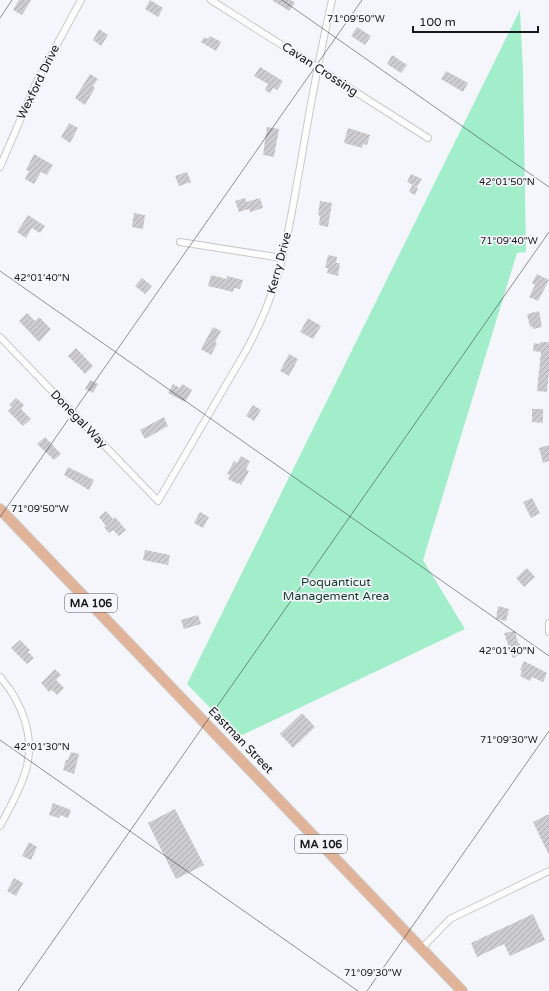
<svg xmlns="http://www.w3.org/2000/svg" width="549" height="991" viewBox="0 0 549 991" font-family="'Varela Round',sans-serif">
<style>
.park{fill:#a3eeca}
.building{fill:url(#building-hatch)}
.lines{fill:none;stroke-linecap:round;stroke-linejoin:round}
.minor-casing{stroke:#c8c8ce;stroke-width:8}
.primary-casing{stroke:#d0d1d1;stroke-width:12}
.minor{stroke:#fff;stroke-width:6}
.primary{stroke:#e1b399;stroke-width:10}
.ticks{fill:none;stroke:#161718;stroke-width:1;stroke-opacity:0.45}
.labels{text-anchor:middle;dominant-baseline:central;stroke-width:3.5;stroke-linejoin:round;paint-order:stroke}
.shield{fill:#f5f6fb;stroke:#595a5c;stroke-width:1}
.shield-label{font-size:11px;font-weight:bold;fill:#161718}
.street-label{font-size:12px;fill:#161718;stroke:#f5f6fb}
.park-label{font-size:12px;fill:#143a2a;stroke:#f5f6fb}
.ticks-label{font-size:10px;text-anchor:middle;fill:#161718;stroke:#f5f6fb;stroke-width:3.5;stroke-linejoin:round;paint-order:stroke}
</style>
<defs>
<pattern id="building-hatch" width="6" height="6" patternUnits="userSpaceOnUse"><rect width="6" height="6" fill="#cdccd1"/><path d="M-1 1l2-2M0 6l6-6M5 7l2-2" fill="none" stroke="#afaeb3"/></pattern>
</defs>
<rect width="100%" height="100%" fill="#f5f6fb"/>
<polygon class="park" points="520,10 523,71 526,252 517,253 423,560 465,629 238,737 187,684"/>
<g class="building">
<polygon points="19,0 31,0 22,15 13,10"/>
<polygon points="150,0 163,8 158,17 145,9"/>
<polygon points="272,0 291,0 295,3 289,11"/>
<polygon points="357,27 371,36 365,45 351,36"/>
<polygon points="99,29 108,35 101,46 93,40"/>
<polygon points="210,36 221,42 216,51 201,42 204,37 208,39"/>
<polygon points="392,55 407,65 401,73 387,64"/>
<polygon points="260,67 283,81 277,90 273,88 270,93 265,90 268,84 254,76"/>
<polygon points="446,71 468,83 463,92 441,79"/>
<polygon points="90,74 98,79 93,86 95,88 85,105 75,98"/>
<polygon points="69,123 78,128 70,143 61,137"/>
<polygon points="267,127 279,129 274,157 263,155"/>
<polygon points="348,128 370,135 367,145 363,144 362,148 344,143"/>
<polygon points="34,154 53,165 47,175 41,172 34,184 25,179 29,171 26,170"/>
<polygon points="187,172 191,182 179,186 175,176"/>
<polygon points="411,174 422,179 417,187 407,182"/>
<polygon points="412,185 418,188 415,195 409,192"/>
<polygon points="245,198 246,202 260,198 263,208 250,212 249,209 239,212 235,201"/>
<polygon points="320,201 332,203 328,227 319,225 320,216 318,215"/>
<polygon points="134,213 145,215 143,229 132,227"/>
<polygon points="28,215 45,226 40,233 32,228 26,238 17,232"/>
<polygon points="328,255 337,257 336,263 340,263 338,276 327,273 328,268 325,268"/>
<polygon points="537,274 549,280 538,301 529,297 535,285 532,283"/>
<polygon points="211,275 227,279 227,276 243,280 240,289 234,288 233,292 208,286"/>
<polygon points="142,278 152,286 145,294 135,286"/>
<polygon points="539,311 542,327 533,329 532,326 530,327 527,314"/>
<polygon points="27,313 35,321 39,317 51,329 39,342 19,321"/>
<polygon points="308,318 321,326 313,339 300,332"/>
<polygon points="213,327 221,331 215,342 217,344 211,355 201,349"/>
<polygon points="540,342 549,342 549,371 547,392 537,391 541,352 533,351 534,343 540,344"/>
<polygon points="76,348 93,366 85,374 68,356"/>
<polygon points="289,354 298,359 289,376 280,371"/>
<polygon points="90,380 98,384 93,393 85,389"/>
<polygon points="173,384 180,388 182,384 192,390 185,402 168,393"/>
<polygon points="16,398 24,405 21,409 31,419 23,426 8,411 12,407 9,405"/>
<polygon points="253,405 261,410 254,421 246,416"/>
<polygon points="532,409 543,409 543,423 532,422"/>
<polygon points="164,417 168,426 145,439 140,430"/>
<polygon points="45,437 61,454 54,460 37,444"/>
<polygon points="549,445 549,461 543,463 539,448"/>
<polygon points="241,456 250,461 246,469 249,471 241,485 239,483 238,484 228,479 230,475 227,474 234,461 237,463"/>
<polygon points="68,467 94,480 89,490 64,475"/>
<polygon points="532,498 540,513 531,518 523,502"/>
<polygon points="106,511 113,519 115,517 126,530 119,536 113,530 109,533 104,527 106,526 99,517"/>
<polygon points="200,512 209,517 203,528 194,523"/>
<polygon points="145,550 170,555 168,565 143,560"/>
<polygon points="527,568 535,577 524,587 516,578"/>
<polygon points="498,606 509,609 506,621 496,619"/>
<polygon points="198,615 201,624 184,629 181,620"/>
<polygon points="515,631 518,643 519,643 524,653 513,658 504,633"/>
<polygon points="20,640 30,650 28,652 34,658 27,664 11,648"/>
<polygon points="524,661 547,673 543,682 532,677 530,681 520,676 522,671 520,670"/>
<polygon points="55,669 61,675 56,680 64,688 57,695 52,690 49,692 41,683"/>
<polygon points="302,713 315,727 293,748 280,734"/>
<polygon points="71,752 79,754 74,774 63,770 66,760 68,760"/>
<polygon points="53,803 71,810 68,818 60,815 59,818 49,815"/>
<polygon points="175,809 204,865 176,879 148,823"/>
<polygon points="549,814 549,855 533,822"/>
<polygon points="29,842 37,847 31,860 22,856"/>
<polygon points="14,878 23,883 16,896 7,891"/>
<polygon points="533,914 545,940 510,956 504,944 477,957 471,943"/>
</g>
<g class="lines">
<defs>
<g id="minor">
<polyline points="211,0 428,138"/>
<polyline points="0,167 36,83 81,0"/>
<polyline points="180,242 282,258"/>
<path d="M0,337L158,501L244,354C261,324 274,292 282,259C290,227 295,193 301,161C310,107 320,53 332,0"/>
<polyline points="549,623 549,632"/>
<path d="M0,677C23,703 36,739 25,773C19,792 9,809 0,826"/>
<polyline points="421,949 450,919 549,871"/>
</g>
<polyline id="primary" points="0,509 462,991"/>
</defs>
<use href="#minor" class="minor-casing"/>
<use href="#primary" class="primary-casing"/>
<use href="#minor" class="minor"/>
<use href="#primary" class="primary"/>
</g>
<path class="ticks" d="M282,0L549,187M0,18L12,0M0,271L549,656M0,517L362,0M0,740L358,991M18,991L549,232M367,991L549,731"/>
<g class="labels">
<g class="shield">
<rect x="65" y="594" width="52" height="18" rx="3"/>
<rect x="295" y="835" width="52" height="18" rx="3"/>
</g>
<g class="shield-label">
<text x="91" y="603">MA 106</text>
<text x="321" y="844">MA 106</text>
</g>
<g class="street-label">
<text transform="translate(320 69) rotate(33)">Cavan Crossing</text>
<text transform="translate(38 82) rotate(-64)">Wexford Drive</text>
<text transform="translate(279 263) rotate(-75)">Kerry Drive</text>
<text transform="translate(79 419) rotate(46)">Donegal Way</text>
<text transform="translate(241 740) rotate(46)">Eastman Street</text>
</g>
<g class="park-label">
<text x="336" y="582">Poquanticut<tspan x="336" dy="14">Management Area</tspan></text>
</g>
</g>
<g class="ticks-label">
<text x="356" y="22">71°09'50"W</text>
<text x="507" y="185">42°01'50"N</text>
<text x="509" y="244">71°09'40"W</text>
<text x="42" y="281">42°01'40"N</text>
<text x="40" y="512">71°09'50"W</text>
<text x="507" y="654">42°01'40"N</text>
<text x="509" y="743">71°09'30"W</text>
<text x="42" y="750">42°01'30"N</text>
<text x="373" y="976">71°09'30"W</text>
</g>
<path d="M413 26v6h125v-6" fill="none" stroke="#161718" stroke-width="2"/>
<text x="419" y="26" font-size="12" fill="#161718" stroke="#f5f6fb" stroke-width="3" paint-order="stroke">100 m</text>
</svg>
